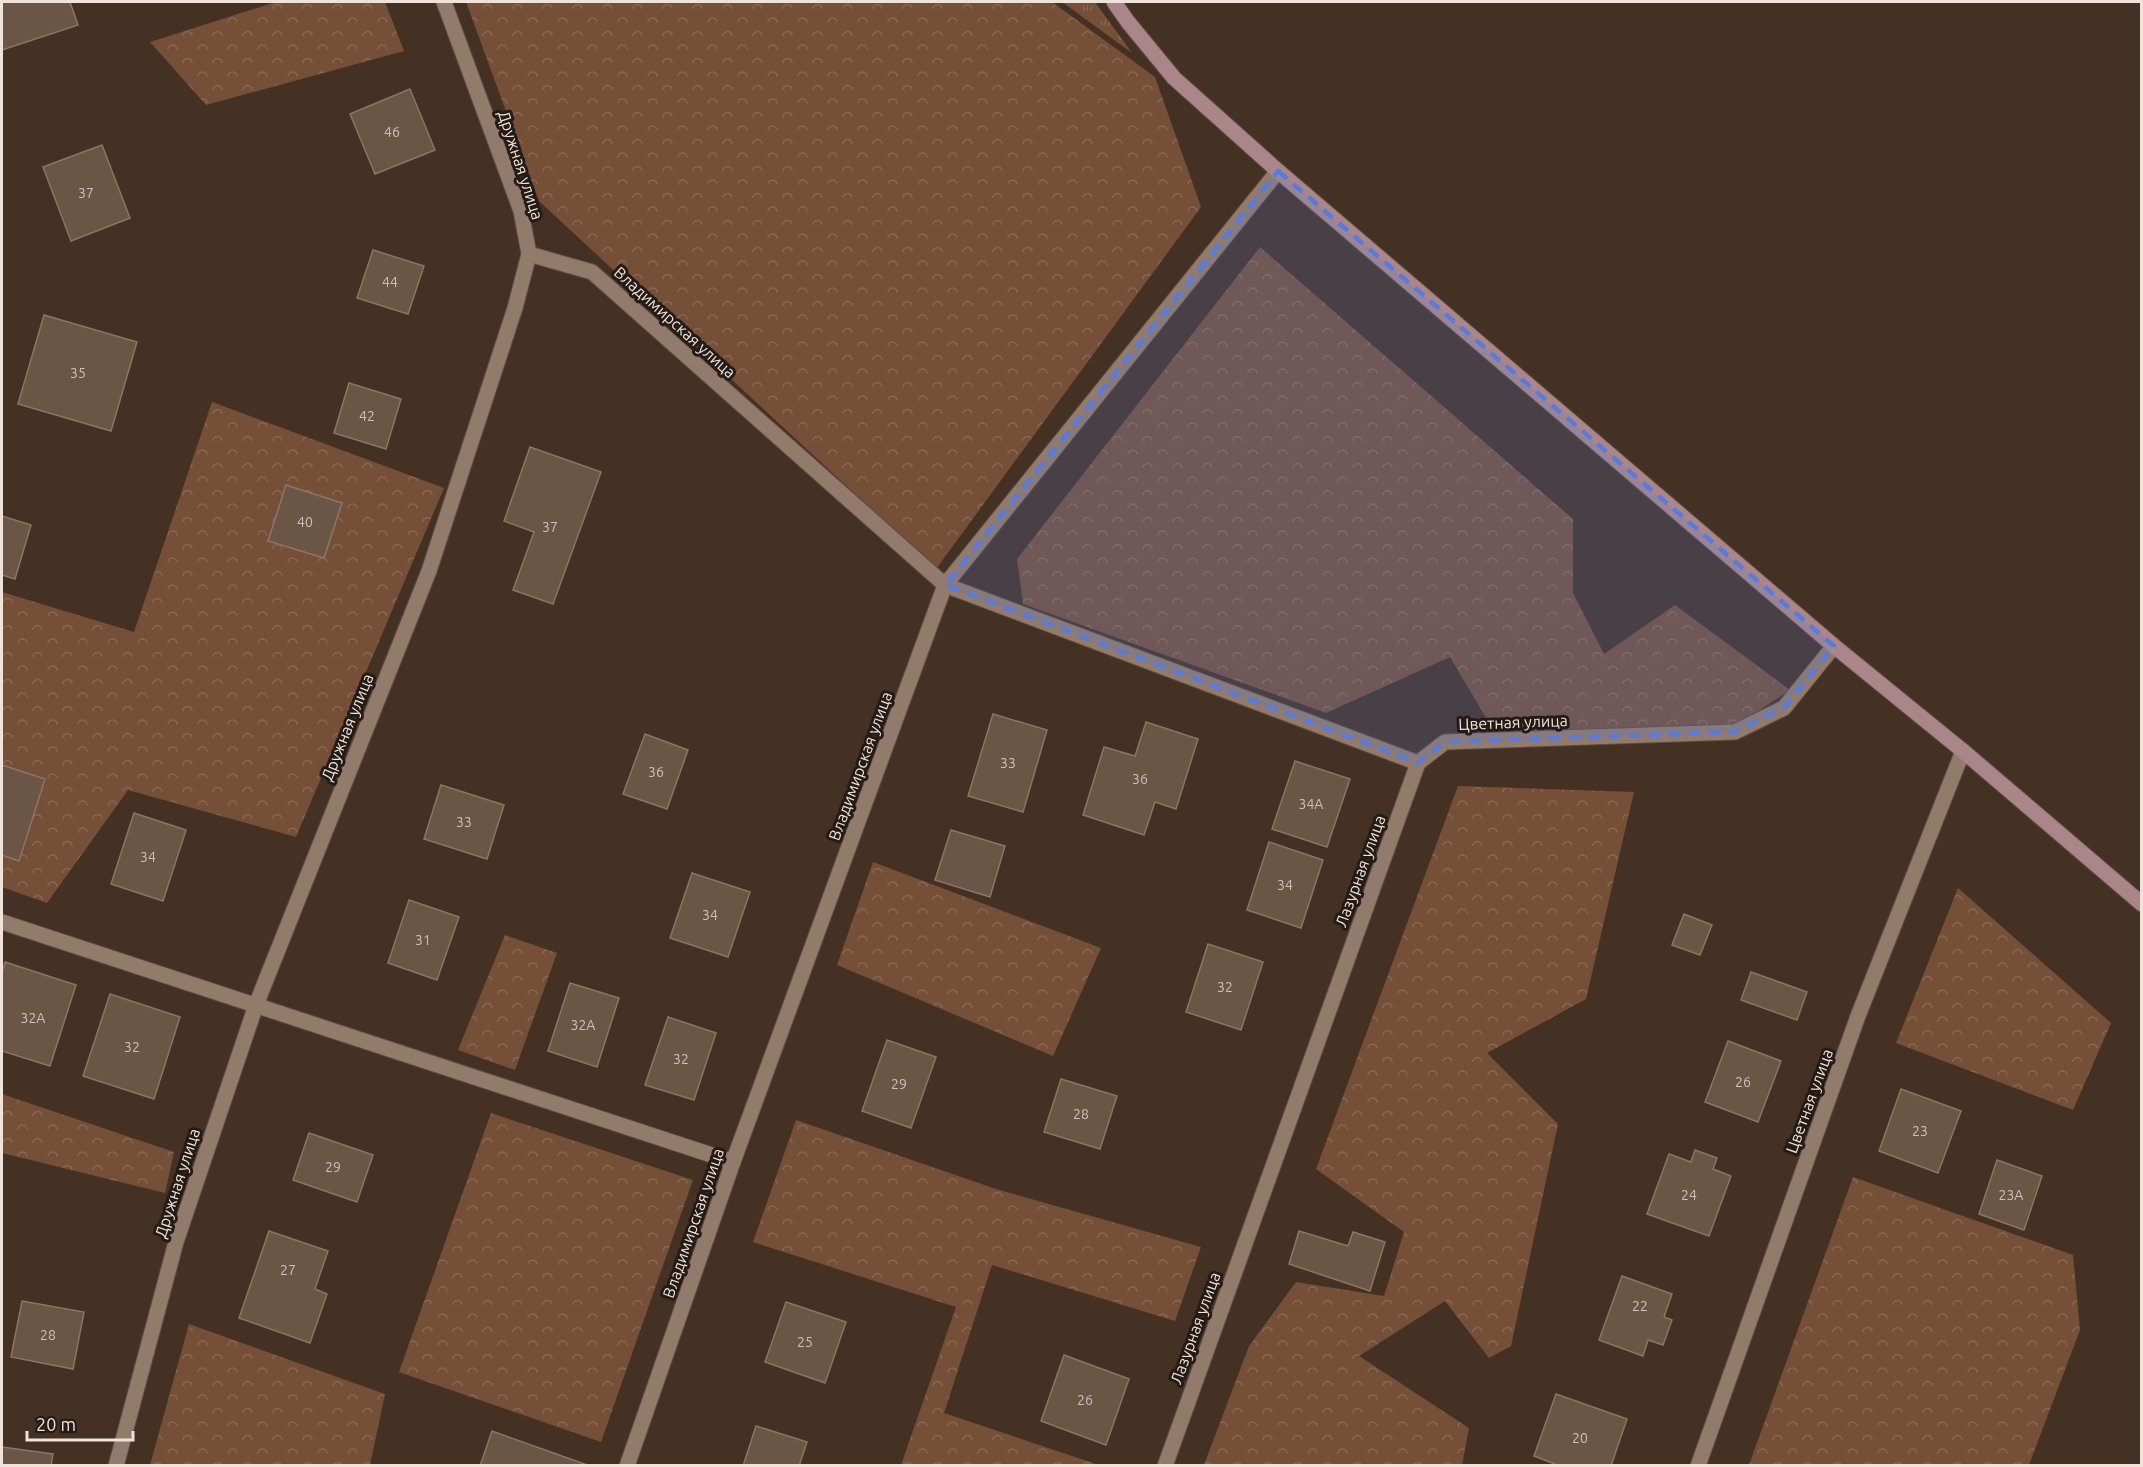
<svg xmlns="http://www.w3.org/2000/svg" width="2143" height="1467" viewBox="0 0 2143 1467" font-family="Ubuntu,sans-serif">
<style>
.grass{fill:url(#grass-tufts)}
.forest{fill:url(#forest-crowns)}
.building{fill:#6b5547;stroke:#8c7466;stroke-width:1.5}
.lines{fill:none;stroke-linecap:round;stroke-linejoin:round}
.street-casing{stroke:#5e4d42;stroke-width:17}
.secondary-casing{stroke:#5e4d42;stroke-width:17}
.street{stroke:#927a6c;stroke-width:15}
.secondary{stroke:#aa868b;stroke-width:15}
.marked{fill:#5c7bd9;fill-opacity:0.2;stroke:#5c7bd9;stroke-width:4.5;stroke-dasharray:12 8;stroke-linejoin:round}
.labels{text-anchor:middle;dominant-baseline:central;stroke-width:6;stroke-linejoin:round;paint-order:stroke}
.number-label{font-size:14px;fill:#cfc0b6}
.street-label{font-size:16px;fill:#f0e3db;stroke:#251b16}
</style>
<defs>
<pattern id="grass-tufts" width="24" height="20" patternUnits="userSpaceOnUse" patternTransform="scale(1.5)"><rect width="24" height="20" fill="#754f37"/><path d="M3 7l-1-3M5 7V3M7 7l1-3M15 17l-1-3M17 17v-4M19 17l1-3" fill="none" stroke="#896853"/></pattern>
<pattern id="forest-crowns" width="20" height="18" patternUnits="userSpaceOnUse" patternTransform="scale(1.5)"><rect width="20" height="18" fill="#754f37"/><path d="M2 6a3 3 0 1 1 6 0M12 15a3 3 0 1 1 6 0" fill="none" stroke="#896853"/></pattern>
</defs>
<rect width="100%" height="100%" fill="#453124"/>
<polygon class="grass" points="1062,2 1095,2 1132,53"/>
<g class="forest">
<polygon points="276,2 385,2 404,51 206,105 150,42"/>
<polygon points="466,2 1052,2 1155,77 1201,207 936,569 539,201"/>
<polygon points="1260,247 1573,519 1573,593 1604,654 1675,605 1790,690 1728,731 1494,731 1450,657 1326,713 1023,604 1017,559"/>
<polygon points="212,402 444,488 296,837 128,790 47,903 2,887 2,592 134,632"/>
<polygon points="1458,786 1634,792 1586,999 1487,1053 1558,1124 1511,1346 1489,1358 1445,1301 1359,1356 1469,1428 1462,1465 1204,1465 1249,1346 1296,1282 1384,1296 1404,1232 1316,1169"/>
<polygon points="873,862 1101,948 1053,1056 837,965"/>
<polygon points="1958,888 2111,1023 2073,1110 1896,1043"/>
<polygon points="505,935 557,953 515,1070 458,1050"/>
<polygon points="2,1094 174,1152 165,1193 2,1153"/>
<polygon points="491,1113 693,1180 601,1442 399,1372"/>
<polygon points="796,1120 996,1189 1201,1247 1175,1321 992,1265 944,1413 1099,1465 901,1465 956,1307 753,1242"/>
<polygon points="1853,1177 2073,1255 2080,1330 2029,1465 1749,1465"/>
<polygon points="189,1324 385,1394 370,1465 150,1465"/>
</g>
<g class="building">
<polygon points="2,2 70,2 78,25 2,50"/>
<polygon points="410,89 435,150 375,174 350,114"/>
<polygon points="102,145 130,218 71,241 43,167"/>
<polygon points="373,250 424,266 408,314 357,298"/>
<polygon points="44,315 137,342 111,431 18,404"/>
<polygon points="349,383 401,399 386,449 334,433"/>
<polygon points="530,447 601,472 553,604 513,590 534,532 504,521"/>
<polygon points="286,485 342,503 324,558 268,541"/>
<polygon points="2,516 31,525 15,579 2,575"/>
<polygon points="993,714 1047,730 1023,812 968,796"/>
<polygon points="1146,722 1198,739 1176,809 1155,802 1144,835 1083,815 1104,747 1135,756"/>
<polygon points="645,734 688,750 667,809 623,794"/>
<polygon points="1295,761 1350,779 1327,847 1272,829"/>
<polygon points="2,765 45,779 19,861 2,855"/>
<polygon points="441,785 504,805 487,859 424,839"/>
<polygon points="134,813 186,830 163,901 111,884"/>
<polygon points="951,830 1005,846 990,897 935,880"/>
<polygon points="1269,842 1323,860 1301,928 1247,910"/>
<polygon points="692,873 750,892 728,957 670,938"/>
<polygon points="409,900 459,917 437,980 388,963"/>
<polygon points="1684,914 1712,925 1700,955 1672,945"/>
<polygon points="1208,944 1263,962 1241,1030 1186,1012"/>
<polygon points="5,962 76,985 50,1066 2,1051 2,973"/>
<polygon points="1751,972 1807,992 1797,1020 1741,1000"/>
<polygon points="570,983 619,998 597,1067 548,1051"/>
<polygon points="110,994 180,1017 154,1099 83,1076"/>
<polygon points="668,1017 716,1033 694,1100 645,1085"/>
<polygon points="887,1040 936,1057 911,1128 862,1111"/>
<polygon points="1728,1041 1781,1061 1758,1122 1705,1102"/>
<polygon points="1061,1079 1117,1096 1100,1149 1044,1132"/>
<polygon points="1901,1089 1961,1111 1938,1173 1879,1151"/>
<polygon points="309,1133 373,1155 357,1202 293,1180"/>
<polygon points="1695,1150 1717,1158 1713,1169 1731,1176 1709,1236 1647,1214 1669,1154 1691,1162"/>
<polygon points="1997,1160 2042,1176 2024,1230 1979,1214"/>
<polygon points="269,1231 328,1251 315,1289 327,1294 310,1343 239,1318"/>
<polygon points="1299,1231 1348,1246 1353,1232 1385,1242 1370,1291 1289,1264"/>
<polygon points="1622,1276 1672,1294 1664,1317 1672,1320 1663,1345 1648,1340 1643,1356 1599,1340"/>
<polygon points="22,1301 84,1312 73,1369 11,1357"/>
<polygon points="786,1302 846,1322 825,1383 765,1362"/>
<polygon points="1064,1355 1129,1379 1106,1445 1041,1421"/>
<polygon points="1556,1394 1627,1419 1611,1466 1560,1466 1534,1456"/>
<polygon points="756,1426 807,1442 799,1466 743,1466"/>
<polygon points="492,1431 590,1466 480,1466"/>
<polygon points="2,1447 53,1454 51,1466 2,1466"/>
</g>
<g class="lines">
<defs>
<g id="street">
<polyline points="529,254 592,272 945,585 1418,763 1165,1466"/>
<polyline points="1418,763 1445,742 1735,732 1784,708 1834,646"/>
<polyline points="2,922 733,1162"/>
<polyline points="116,1466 176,1242 256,1005 429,571 515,308 529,254 521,211 444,2"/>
<polyline points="627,1466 733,1162 945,585 1278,171"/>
<polyline points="1698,1466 1858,1016 1963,751"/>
</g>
<polyline id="secondary" points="1114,2 1128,22 1174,78 1278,171 1834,646 1963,751 2142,904"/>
</defs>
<use href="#street" class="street-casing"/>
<use href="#secondary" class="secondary-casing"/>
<use href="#street" class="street"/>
<use href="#secondary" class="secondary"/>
</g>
<path class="marked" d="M1278,171L1834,646L1784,708L1735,732L1445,742L1418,763L945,585Z"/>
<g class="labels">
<g class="number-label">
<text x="392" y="132">46</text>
<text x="86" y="193">37</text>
<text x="390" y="282">44</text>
<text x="78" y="373">35</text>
<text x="367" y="416">42</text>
<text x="305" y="522">40</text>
<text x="550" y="527">37</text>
<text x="1008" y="763">33</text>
<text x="656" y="772">36</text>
<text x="1140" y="779">36</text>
<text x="1311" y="804">34А</text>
<text x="464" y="822">33</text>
<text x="148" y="857">34</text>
<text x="1285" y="885">34</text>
<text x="710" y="915">34</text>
<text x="423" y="940">31</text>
<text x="1225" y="987">32</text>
<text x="33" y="1018">32А</text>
<text x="583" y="1025">32А</text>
<text x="132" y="1047">32</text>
<text x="681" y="1059">32</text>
<text x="1743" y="1082">26</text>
<text x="899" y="1084">29</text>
<text x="1081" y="1114">28</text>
<text x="1920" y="1131">23</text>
<text x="333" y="1167">29</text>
<text x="1689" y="1195">24</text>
<text x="2011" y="1195">23А</text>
<text x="288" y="1270">27</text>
<text x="1640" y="1306">22</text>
<text x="48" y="1335">28</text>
<text x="805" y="1342">25</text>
<text x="1085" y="1400">26</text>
<text x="1580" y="1438">20</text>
</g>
<g class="street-label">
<text transform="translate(521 165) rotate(72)">Дружная улица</text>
<text transform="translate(675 322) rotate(42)">Владимирская улица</text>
<text transform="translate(1513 722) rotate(-2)">Цветная улица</text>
<text transform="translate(347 727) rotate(-68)">Дружная улица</text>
<text transform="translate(860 766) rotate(-70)">Владимирская улица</text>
<text transform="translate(1360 871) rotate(-70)">Лазурная улица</text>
<text transform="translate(1809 1101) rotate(-70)">Цветная улица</text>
<text transform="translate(177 1183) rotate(-72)">Дружная улица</text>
<text transform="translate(693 1223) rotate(-71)">Владимирская улица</text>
<text transform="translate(1195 1328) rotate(-70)">Лазурная улица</text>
</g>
</g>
<rect width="2143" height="1467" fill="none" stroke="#f0e3db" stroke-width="6"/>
<path d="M27 1431v9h106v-9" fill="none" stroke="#f0e3db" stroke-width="3"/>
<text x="36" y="1431" font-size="18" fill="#f0e3db" stroke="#251b16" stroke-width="4.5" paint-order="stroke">20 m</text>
</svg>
